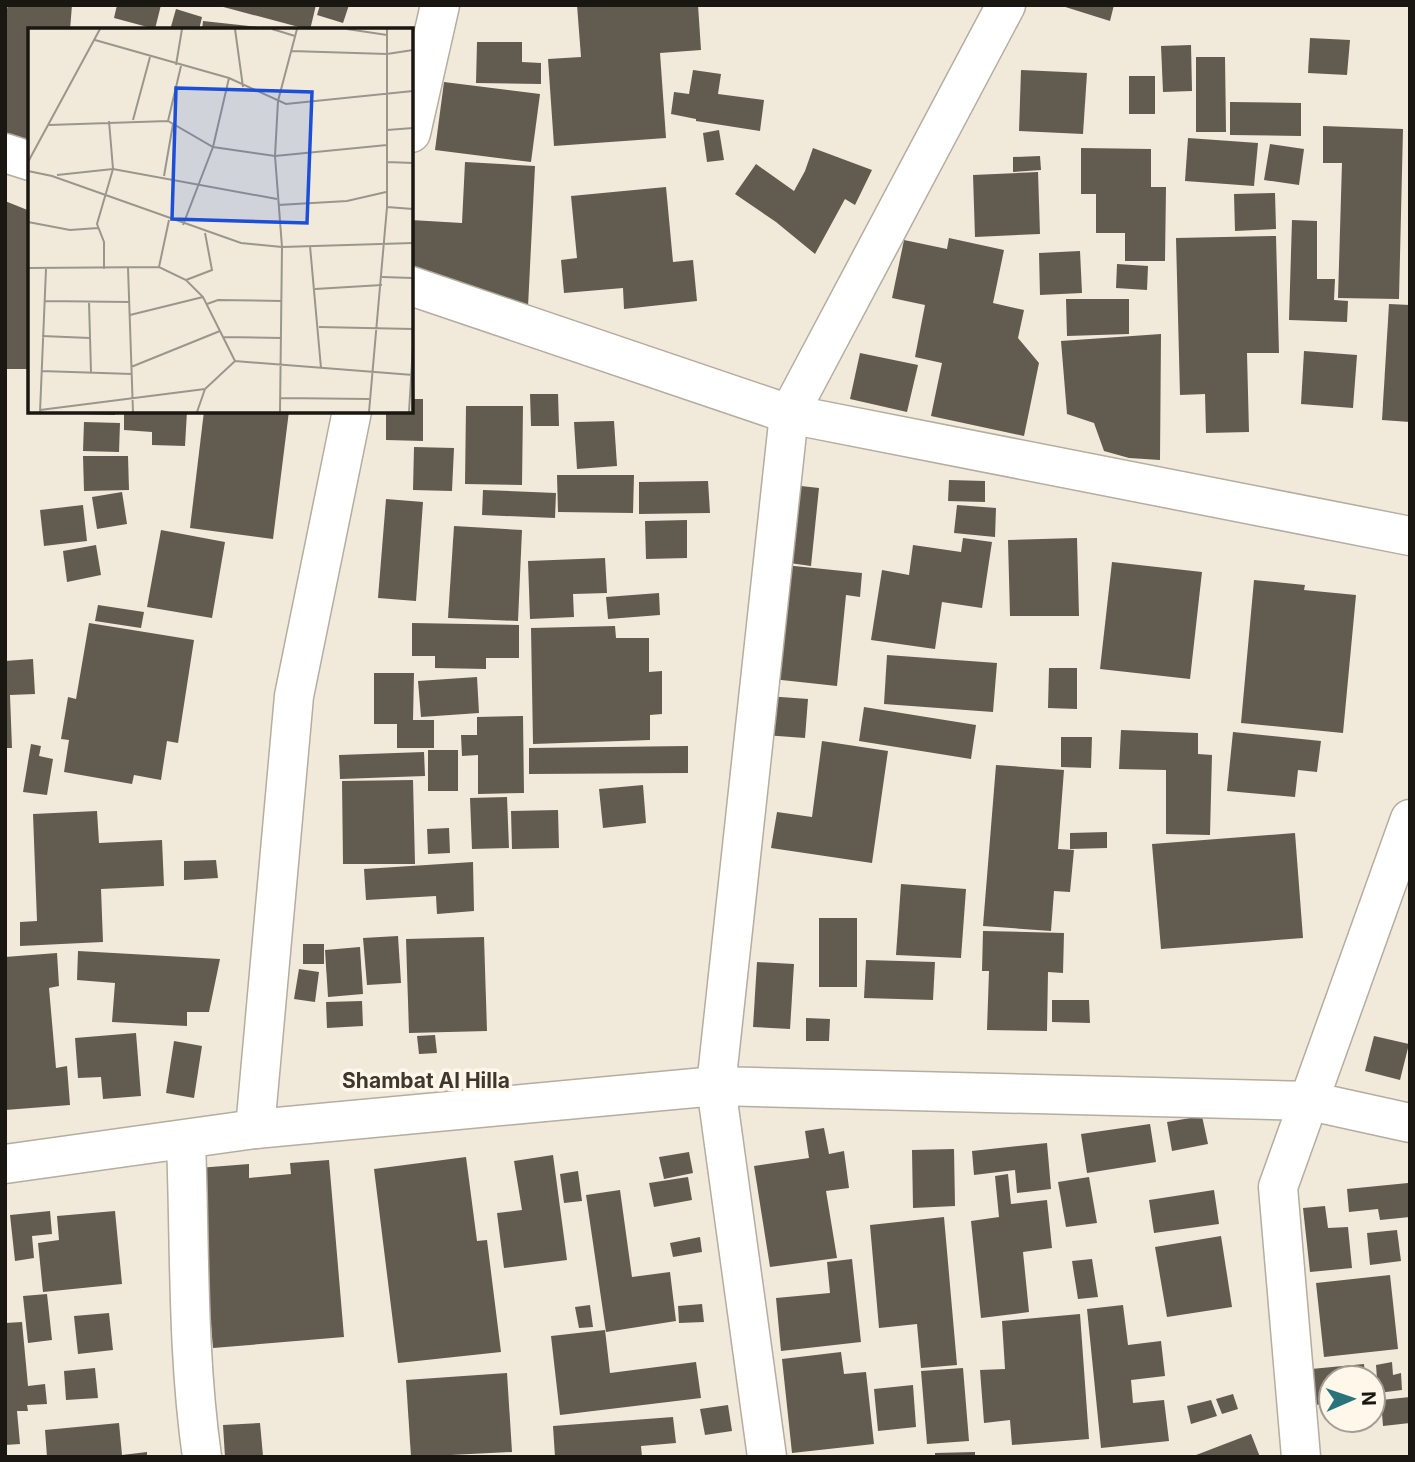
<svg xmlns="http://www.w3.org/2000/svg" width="1415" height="1462" viewBox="0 0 1415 1462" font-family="Inter,sans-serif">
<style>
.building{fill:#625b4f}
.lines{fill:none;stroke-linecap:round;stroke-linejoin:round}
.minor-casing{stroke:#b4ada0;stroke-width:41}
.minor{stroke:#fff;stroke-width:38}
.labels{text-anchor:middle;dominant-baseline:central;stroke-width:7;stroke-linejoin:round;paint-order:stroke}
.neighbourhood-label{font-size:21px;font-weight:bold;fill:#3d372c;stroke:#fff7e9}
.inset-road{fill:none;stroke:#9b968b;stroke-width:2}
.view{fill:#1d4ed8;fill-opacity:0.15;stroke:#1d4ed8;stroke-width:3.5}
.inset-edge{fill:none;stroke:#1a1712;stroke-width:3.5}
</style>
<rect width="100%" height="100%" fill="#f1eadb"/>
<g class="building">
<polygon points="8,5 72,5 70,30 30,30 30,141 5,133 5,17"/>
<polygon points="117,5 161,5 155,29 114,18"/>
<polygon points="216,5 316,5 310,30"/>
<polygon points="320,5 349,5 343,23 317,15"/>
<polygon points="577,5 698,5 701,50 660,53 666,138 554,146 548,59 581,57"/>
<polygon points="1059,5 1114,5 1110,21"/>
<polygon points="176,9 202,17 199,30 170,30"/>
<polygon points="203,21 267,28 267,30 202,30"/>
<polygon points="1310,38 1350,40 1347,75 1308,73"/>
<polygon points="477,42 522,42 522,62 541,63 541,84 476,83"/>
<polygon points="1191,45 1192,91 1163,92 1161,46"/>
<polygon points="1196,57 1225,57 1226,132 1196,132"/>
<polygon points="693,70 721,74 718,94 764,100 760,131 696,121 696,119 671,114 674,92 689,94"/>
<polygon points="1021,70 1087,73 1083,134 1019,131"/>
<rect x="1129" y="76" width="26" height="38"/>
<polygon points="444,82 540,94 531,162 435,150"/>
<polygon points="1230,102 1301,103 1301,136 1230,135"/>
<polygon points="1323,126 1403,129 1399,299 1338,298 1342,163 1323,163"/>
<polygon points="719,130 724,160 707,162 703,133"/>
<polygon points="1188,138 1258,143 1254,186 1185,181"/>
<polygon points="1270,144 1304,149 1299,185 1264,180"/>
<polygon points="813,148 872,170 855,205 845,199 815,254 776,222 735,194 756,164 794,191 805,171"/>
<polygon points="1081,148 1151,149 1151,187 1166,187 1165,261 1125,261 1125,233 1096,233 1096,194 1081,194"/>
<polygon points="1040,156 1041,170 1013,172 1013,157"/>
<polygon points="465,162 535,166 528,307 411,268 411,220 462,223"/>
<polygon points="1038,172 1040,234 975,237 973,175"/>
<polygon points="666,187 673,262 693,260 697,301 624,309 623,288 564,293 561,260 577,258 571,196"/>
<polygon points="1275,193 1276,229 1235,231 1234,194"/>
<polygon points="5,201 30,211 30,369 5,369"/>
<polygon points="1292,220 1317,221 1317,279 1335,279 1334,300 1348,301 1347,322 1289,320"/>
<polygon points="1276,236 1279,353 1247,353 1249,432 1206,433 1205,394 1180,395 1176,238"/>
<polygon points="949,238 1004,250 993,303 1024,310 1018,338 1039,363 1024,436 931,416 942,363 915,357 925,305 892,298 904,240 947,249"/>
<polygon points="1080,251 1082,293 1040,295 1039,253"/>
<polygon points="1117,264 1148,266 1147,290 1116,288"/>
<polygon points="1066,299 1129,299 1129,334 1067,336"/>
<polygon points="1389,304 1410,305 1410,422 1382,420"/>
<polygon points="1161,334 1160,460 1129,458 1104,451 1094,423 1067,414 1061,341"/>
<polygon points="1304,351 1357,355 1353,408 1301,404"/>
<polygon points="860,353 918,365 907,412 850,399"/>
<polygon points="530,394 558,394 559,426 531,426"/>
<polygon points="411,399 423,399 423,441 386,440 386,411 411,411"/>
<polygon points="466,406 523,406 522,485 465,484"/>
<polygon points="85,411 115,411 115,415 85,414"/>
<polygon points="124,411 187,411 185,446 152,445 152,432 124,430"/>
<polygon points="204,411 289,411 273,539 190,528"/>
<polygon points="614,421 617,466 577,469 574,422"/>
<polygon points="84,422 120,423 119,452 83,451"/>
<polygon points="414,447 454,448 452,491 413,490"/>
<polygon points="83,456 128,456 129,490 84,491"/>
<polygon points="557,475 634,475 633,513 558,512"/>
<polygon points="949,480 985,481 985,502 948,501"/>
<polygon points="708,481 710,513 639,514 639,482"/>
<polygon points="783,484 819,488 811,566 775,561"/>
<polygon points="483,490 556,493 555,518 482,515"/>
<polygon points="122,492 127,524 97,529 92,497"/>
<polygon points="386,499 423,502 416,601 378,598"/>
<polygon points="83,505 87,541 44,546 40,510"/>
<polygon points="957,505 996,508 995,537 954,533"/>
<polygon points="687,520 687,558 646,559 645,521"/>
<polygon points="454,526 522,530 518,621 448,618"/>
<polygon points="161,530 225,542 212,618 147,607"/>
<polygon points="963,538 992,542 982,608 942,602 935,649 871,640 882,570 909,575 913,545 961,552"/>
<polygon points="1077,538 1079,616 1010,616 1008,540"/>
<polygon points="96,545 101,575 67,582 63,551"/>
<polygon points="605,558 607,593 573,594 574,617 530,619 528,561"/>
<polygon points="1112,562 1202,572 1190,679 1100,669"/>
<polygon points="775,564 862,573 860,597 846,595 837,686 763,678"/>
<polygon points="1254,580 1305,585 1304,590 1356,595 1343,733 1241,723"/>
<polygon points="659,593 660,615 608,619 606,597"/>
<polygon points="98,605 144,612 141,628 95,621"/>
<polygon points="89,623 194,640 178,743 167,741 161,780 134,775 132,784 64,772 69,740 61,739 68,697 76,699"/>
<polygon points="412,623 519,625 519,658 486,658 486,669 435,668 435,656 412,656"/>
<polygon points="615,626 616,638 649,638 649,672 662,671 662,714 650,715 650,740 533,744 531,628"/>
<polygon points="887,655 997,663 993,712 884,704"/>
<polygon points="33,659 35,694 10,695 12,748 5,748 5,661"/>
<polygon points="1049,668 1077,668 1077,709 1048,708"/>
<polygon points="374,673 414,673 413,720 434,720 434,748 397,748 397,724 374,724"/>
<polygon points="477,677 479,713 421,717 418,681"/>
<polygon points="767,696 808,699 805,738 764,735"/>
<polygon points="864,707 976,725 971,759 859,741"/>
<polygon points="523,716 524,793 478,794 478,755 462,756 461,735 477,735 477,717"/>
<polygon points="1121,730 1198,733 1198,754 1212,755 1210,835 1166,834 1166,770 1119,769"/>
<polygon points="1233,732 1321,741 1317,772 1298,770 1295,797 1227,791"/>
<polygon points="1061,737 1092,737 1091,768 1061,767"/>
<polygon points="822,741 888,751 872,863 771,848 777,812 812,817"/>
<polygon points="31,744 41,746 39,756 53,759 47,795 23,792"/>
<polygon points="688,746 688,773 529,774 529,748"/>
<rect x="428" y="750" width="30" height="41"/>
<polygon points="424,752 425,776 340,779 339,755"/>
<polygon points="996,765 1064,770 1058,849 1074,850 1070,892 1054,891 1051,931 983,926"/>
<polygon points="413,780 415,864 343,864 342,781"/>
<polygon points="643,785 646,823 603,828 599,789"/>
<polygon points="507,797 509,848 472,849 470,798"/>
<polygon points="558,810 559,848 512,849 511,811"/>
<polygon points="97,811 99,843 162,840 164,886 101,889 103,942 20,946 20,922 37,921 33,814"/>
<polygon points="449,828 450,853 428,854 427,829"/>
<polygon points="1107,832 1107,848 1070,849 1070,833"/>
<polygon points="1295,833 1303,938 1161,949 1152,844"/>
<polygon points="216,860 218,878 184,880 184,861"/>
<polygon points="473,862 474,911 437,914 436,896 366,900 364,869"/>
<polygon points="901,884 966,889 961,958 896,955"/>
<rect x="819" y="918" width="38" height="69"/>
<polygon points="983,931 1064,933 1063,973 1048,972 1047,1031 987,1030 989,971 982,971"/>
<polygon points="398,936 401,983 367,985 363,938"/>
<polygon points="484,937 487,1031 409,1033 406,939"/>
<rect x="303" y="944" width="21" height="20"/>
<polygon points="360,947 363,994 328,997 325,950"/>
<polygon points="78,951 220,959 209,1012 187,1012 187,1026 112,1022 115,983 77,980"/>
<polygon points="57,953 59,986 49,988 56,1068 67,1066 70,1105 5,1110 5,957"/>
<polygon points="866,960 935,962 933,1000 864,998"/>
<polygon points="757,962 794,964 790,1029 753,1027"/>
<polygon points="299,969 319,972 315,1002 294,999"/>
<polygon points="1052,1000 1089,1000 1090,1023 1052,1022"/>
<polygon points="362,1001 363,1026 327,1028 326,1002"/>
<polygon points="806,1018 830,1019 829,1041 806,1041"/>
<polygon points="136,1033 141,1096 103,1099 101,1077 78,1078 75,1038"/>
<polygon points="435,1035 437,1053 419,1054 417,1036"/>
<polygon points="1374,1036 1409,1044 1400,1080 1365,1071"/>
<polygon points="174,1041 202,1046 194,1098 166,1093"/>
<polygon points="1202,1116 1208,1144 1172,1151 1167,1122"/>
<polygon points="1150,1124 1156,1162 1087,1173 1081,1134"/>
<polygon points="824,1128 829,1154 844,1151 849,1188 826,1191 837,1258 770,1267 754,1166 809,1158 805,1131"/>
<polygon points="1047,1143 1051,1189 1017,1193 1015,1170 974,1175 972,1151"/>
<polygon points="954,1149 955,1206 913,1208 912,1150"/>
<polygon points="689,1152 693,1173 664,1179 659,1157"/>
<polygon points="553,1155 567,1260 504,1268 497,1213 522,1210 514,1161"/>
<polygon points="466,1157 477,1241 487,1240 501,1352 398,1363 374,1169"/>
<polygon points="329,1160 344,1337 213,1348 198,1168 249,1164 249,1178 291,1174 290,1163"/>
<polygon points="578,1171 582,1201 564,1203 560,1174"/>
<polygon points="1008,1174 1011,1204 1047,1200 1052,1248 1023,1252 1029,1312 981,1318 971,1221 999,1217 995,1176"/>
<polygon points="688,1177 692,1200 654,1207 649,1183"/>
<polygon points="1089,1177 1097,1223 1066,1227 1058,1182"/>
<polygon points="1408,1183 1410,1217 1380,1220 1378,1209 1349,1212 1347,1189"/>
<polygon points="620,1190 632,1277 670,1272 676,1321 606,1332 586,1195"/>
<polygon points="1214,1190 1219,1224 1154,1233 1149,1200"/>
<polygon points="1325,1206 1328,1228 1348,1227 1352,1268 1310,1272 1303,1208"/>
<polygon points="50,1211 52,1234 32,1236 34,1258 15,1261 10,1215"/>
<polygon points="115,1211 122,1284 43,1292 38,1243 59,1240 57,1216"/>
<polygon points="944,1217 957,1365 921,1368 917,1324 879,1328 870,1225"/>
<polygon points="1397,1230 1401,1261 1370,1265 1367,1233"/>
<polygon points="1221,1236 1232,1307 1167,1317 1155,1247"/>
<polygon points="700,1237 702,1252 673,1257 670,1243"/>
<polygon points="852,1259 861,1342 781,1351 776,1298 830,1293 827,1262"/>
<polygon points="1092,1259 1098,1297 1078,1299 1072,1261"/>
<polygon points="1390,1275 1398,1349 1324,1357 1316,1283"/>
<polygon points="47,1294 52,1340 28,1343 23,1296"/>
<polygon points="702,1304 704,1322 679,1323 678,1306"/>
<polygon points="590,1305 593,1327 579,1328 575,1307"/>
<polygon points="1123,1305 1128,1345 1161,1341 1165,1376 1131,1380 1133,1403 1164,1400 1169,1441 1101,1448 1087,1309"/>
<polygon points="109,1313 113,1350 78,1354 74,1316"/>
<polygon points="1080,1314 1089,1439 1012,1445 1010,1420 984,1423 980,1370 1005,1369 1002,1321"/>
<polygon points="22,1322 28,1386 45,1384 47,1404 27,1405 28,1411 17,1411 20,1444 5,1445 5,1323"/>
<polygon points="605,1330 610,1373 696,1362 701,1398 560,1415 551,1336"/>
<polygon points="841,1352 844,1374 866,1372 874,1444 792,1453 782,1359"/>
<polygon points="1392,1362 1393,1375 1401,1373 1402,1390 1378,1393 1376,1365"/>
<polygon points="1364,1364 1365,1378 1331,1378 1331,1403 1315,1405 1311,1369"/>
<polygon points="95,1368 98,1398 66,1400 64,1371"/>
<polygon points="963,1368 969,1441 927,1444 921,1371"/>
<polygon points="507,1373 512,1452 411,1457 406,1380"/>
<polygon points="913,1385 916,1427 878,1431 874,1389"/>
<polygon points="1233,1394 1238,1409 1222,1414 1216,1399"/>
<polygon points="1410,1397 1410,1423 1383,1426 1381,1400"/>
<polygon points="1211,1400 1217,1416 1191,1424 1187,1406"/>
<polygon points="728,1405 732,1431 705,1435 700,1409"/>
<polygon points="673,1417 676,1443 641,1446 642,1457 555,1457 553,1426"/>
<polygon points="119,1423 122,1455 147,1452 147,1457 47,1457 45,1430"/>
<polygon points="260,1423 263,1456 225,1457 223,1425"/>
<polygon points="1251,1434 1260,1457 1197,1457 1196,1455"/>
<polygon points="975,1452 975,1457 935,1457 935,1453"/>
</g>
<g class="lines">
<defs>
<g id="minor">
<polyline points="411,133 440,5"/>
<polyline points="5,153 30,161"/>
<polyline points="411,286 789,414 1410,536"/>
<polyline points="255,1129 294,696 352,411"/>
<path d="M186,1141C190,1246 187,1352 202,1457"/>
<polyline points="5,1164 255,1129 716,1086 1310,1101 1410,1123"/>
<polyline points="767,1457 716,1086 789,414 1006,5"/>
<polyline points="1301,1457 1278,1187 1410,819"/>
</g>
</defs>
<use href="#minor" class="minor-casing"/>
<use href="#minor" class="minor"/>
</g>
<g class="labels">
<g class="neighbourhood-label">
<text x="426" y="1080">Shambat Al Hilla</text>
</g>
</g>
<g transform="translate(28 28)">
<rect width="385" height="385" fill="#f1eadb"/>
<path class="inset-road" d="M207,1L215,59M244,1L267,8M319,1L359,7M67,12L201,50L258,76L385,63M263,23L359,26L385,22M148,37L154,1M105,92L122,29M140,93L153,38M21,97L140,93L185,119L247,128L359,117M359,102L385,100M0,134L72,1M359,134L385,135M0,143L24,148L213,215L254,219L385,215M29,147L85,141L249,171M136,148L145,96M250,177L319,173L358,164M359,179L385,181M0,194L42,202L70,200M155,197L185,119L201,50M282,218L293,340M131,239L141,192M0,240L131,239L158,252L175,269L207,333M100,240L105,384M76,241V214L69,196L85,141L81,93M354,249L385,250M158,252L184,242L177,205M287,261L354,257M16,273L101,274M61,274L63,344M179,276L190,272L254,273M102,287L175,269M291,299L385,301M14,308L62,310M195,309L254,310M103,339L192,303M13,343L104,346M253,370L341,371M12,382L177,361M12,384L18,241M169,384L177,361L207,333L385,347M252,384L254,219L247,128L250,73L269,1M341,384L359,179V1M381,384L385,318"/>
<path class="view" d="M148,60L284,64L279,195L144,191Z"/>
<rect width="385" height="385" class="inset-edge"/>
</g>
<rect width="1415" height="1462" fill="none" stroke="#1a1712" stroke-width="14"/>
<g transform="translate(1352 1399) rotate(88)"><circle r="33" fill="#fff7e9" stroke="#a39d93" stroke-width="2"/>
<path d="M0-5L12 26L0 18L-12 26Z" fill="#2a737b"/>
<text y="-10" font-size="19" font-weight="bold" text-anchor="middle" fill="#1a1712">N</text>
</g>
</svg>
